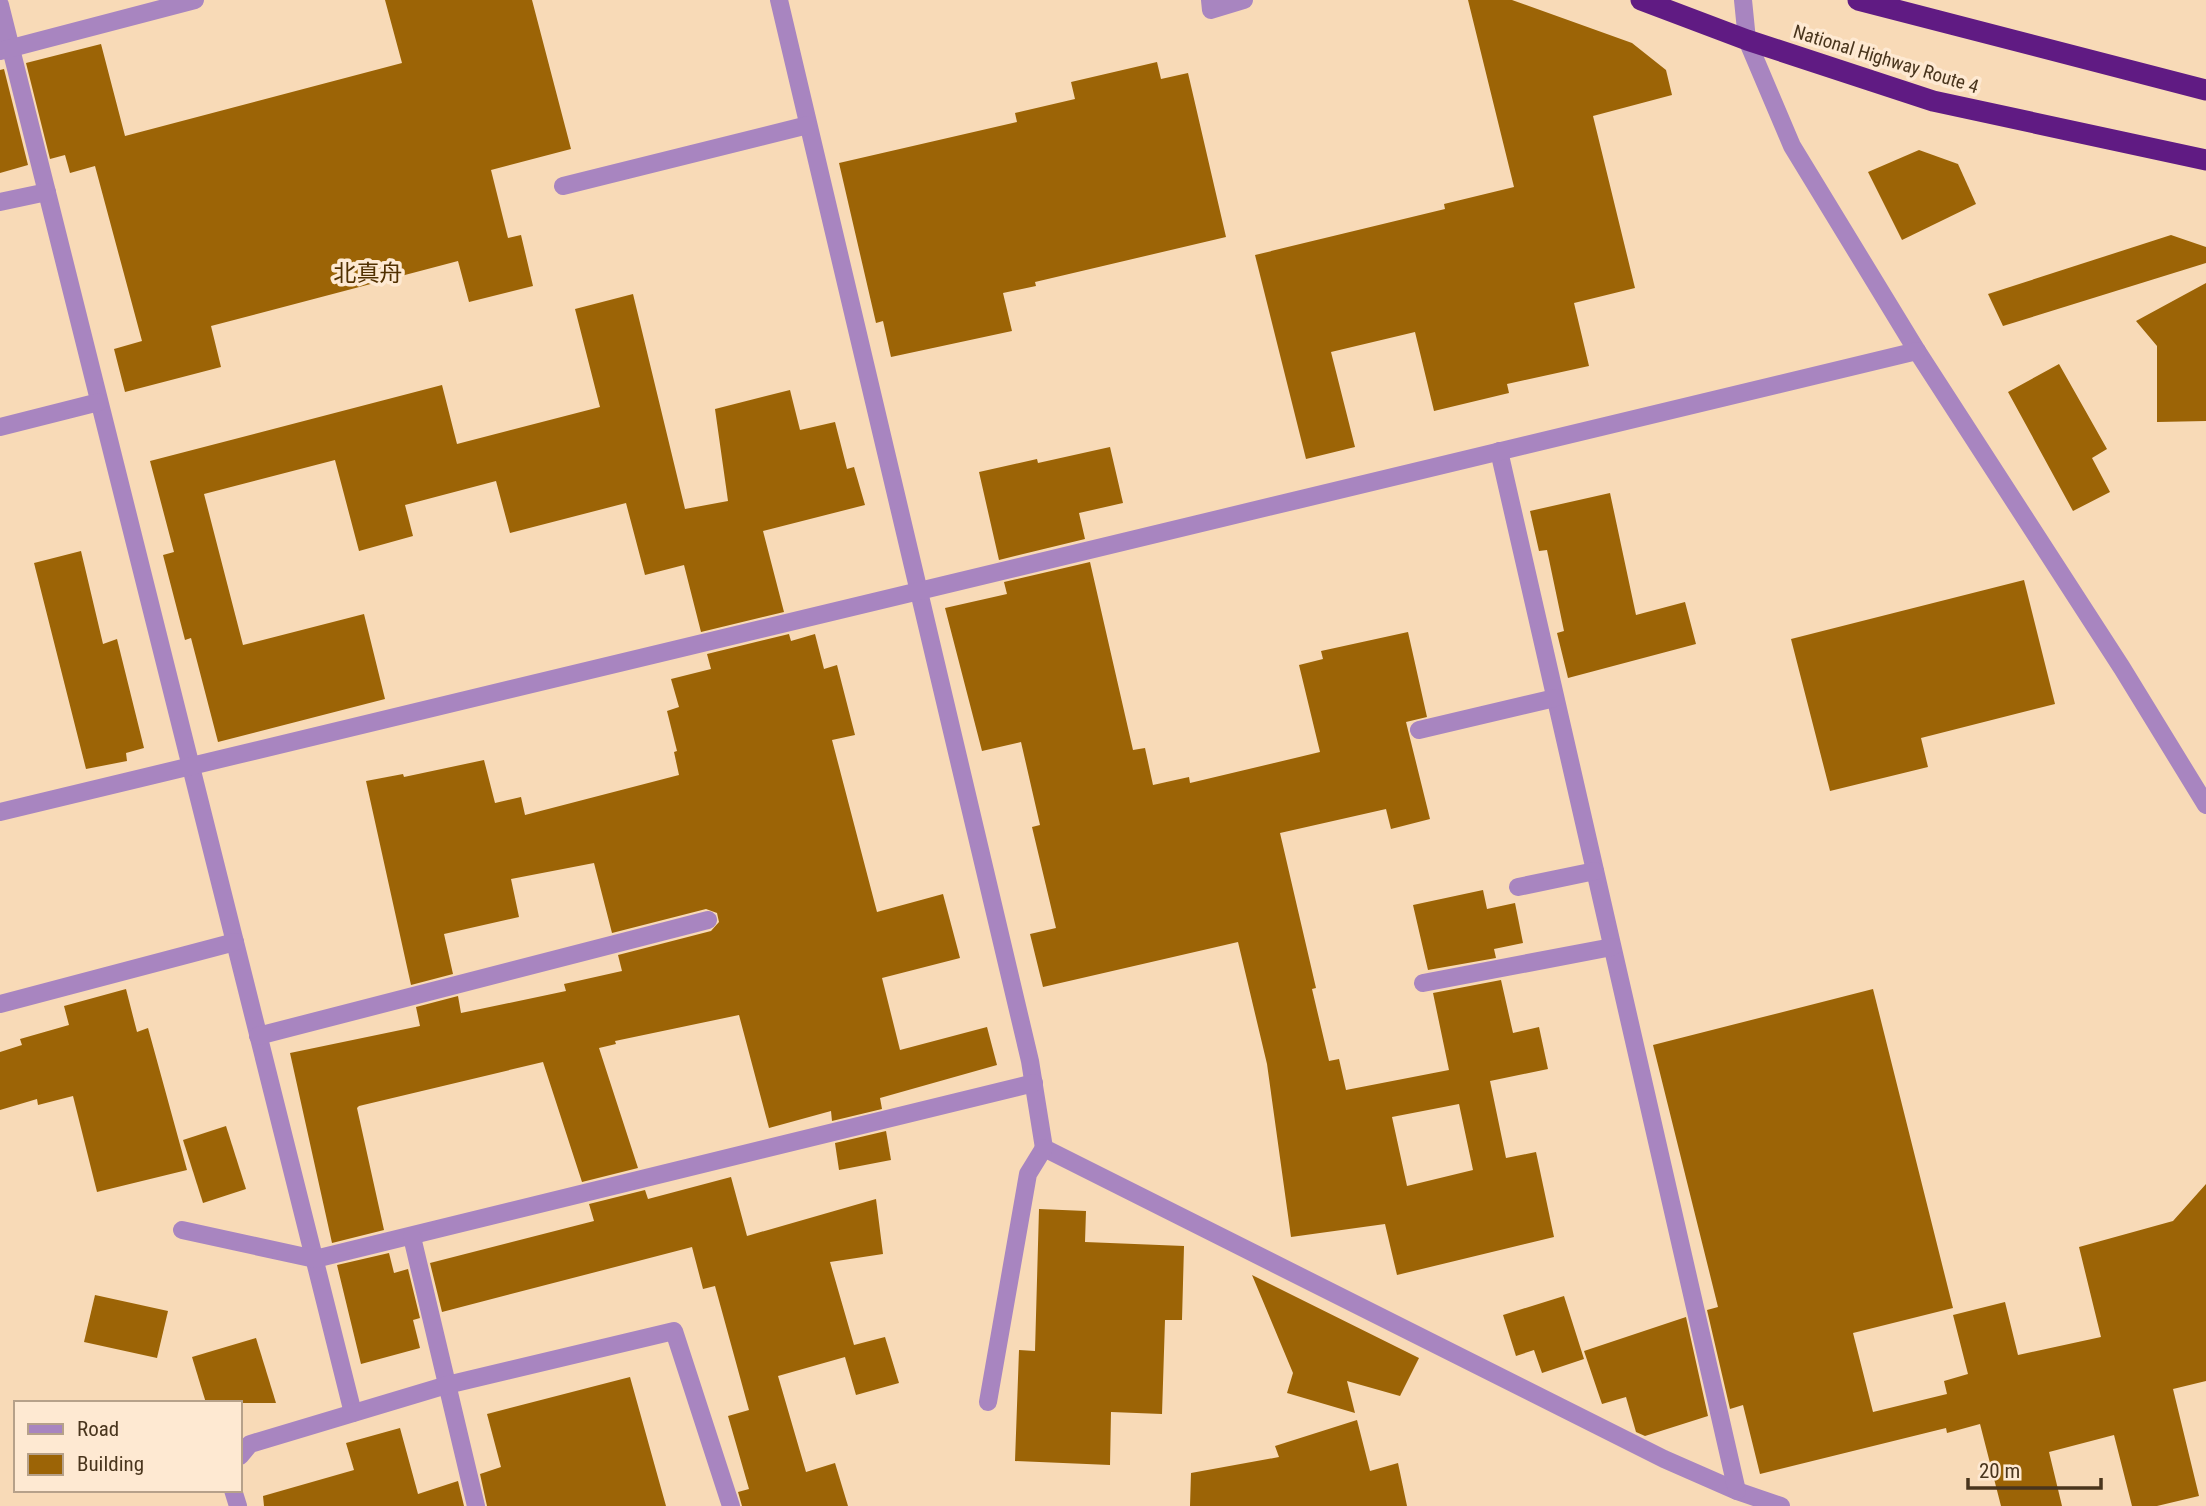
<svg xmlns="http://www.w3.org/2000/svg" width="2206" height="1506" viewBox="0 0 2206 1506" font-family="'Roboto Condensed','Noto Sans JP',sans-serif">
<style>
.building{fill:#9c6406;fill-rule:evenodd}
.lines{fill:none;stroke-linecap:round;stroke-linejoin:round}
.minor{stroke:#a885c0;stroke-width:18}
.highway{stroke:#601b83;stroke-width:21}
.labels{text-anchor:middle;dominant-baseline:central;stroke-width:7;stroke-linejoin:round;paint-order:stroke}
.street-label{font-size:19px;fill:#49351d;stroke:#fee9d2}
.quarter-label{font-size:23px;fill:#513000;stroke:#fee9d2}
</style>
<rect width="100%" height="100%" fill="#f8dab7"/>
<g class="building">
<polygon points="385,0 532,0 571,149 491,170 508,238 521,235 533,286 469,302 458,261 211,326 221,367 125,392 114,349 142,341 95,166 70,173 65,155 50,159 26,63 101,44 125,136 402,63"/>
<polygon points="1468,0 1512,0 1632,43 1666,70 1672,95 1593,116 1635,288 1574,303 1589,366 1507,384 1509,393 1434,411 1415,332 1331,352 1355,447 1306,459 1255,255 1445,209 1444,204 1514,187"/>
<polygon points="1157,62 1161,79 1188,73 1226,237 1035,282 1036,286 1003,293 1012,331 891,357 883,321 876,323 839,163 1017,122 1015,113 1075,99 1071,82"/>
<polygon points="4,69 28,165 0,173 0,70"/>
<polygon points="1919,150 1958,164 1976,204 1902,240 1868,172"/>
<polygon points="2171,235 2206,247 2206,263 2003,326 1988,294"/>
<polygon points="2206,283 2206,421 2157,422 2157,346 2136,321"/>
<polygon points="633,294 685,509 728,501 715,409 790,390 800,430 835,422 847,469 854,467 865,505 763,531 784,612 701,632 684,565 645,575 626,503 510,533 496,481 405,505 413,536 359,551 335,460 204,494 243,645 364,614 385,699 218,742 191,638 185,640 163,555 174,552 150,461 442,385 457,444 600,407 575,309"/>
<polygon points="2059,364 2107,449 2092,458 2110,492 2073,511 2008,392"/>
<polygon points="1110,447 1123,503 1079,513 1085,539 999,560 979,472 1037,459 1038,463"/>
<polygon points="1610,493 1636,615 1685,602 1696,644 1568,678 1557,633 1564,631 1547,550 1539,551 1530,511"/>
<polygon points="81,551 103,644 117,639 144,748 126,753 127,761 86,769 34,563"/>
<path d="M1090,562L1133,750L1145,748L1153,785L1189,777L1190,783L1320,752L1299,665L1323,659L1321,651L1408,632L1427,717L1406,722L1430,819L1391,829L1386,809L1280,833L1316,988L1312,989L1329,1061L1339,1059L1346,1090L1449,1070L1433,993L1501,980L1513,1033L1539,1027L1548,1069L1490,1081L1506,1158L1536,1152L1554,1237L1397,1275L1385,1224L1291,1237L1267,1064L1238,942L1043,987L1030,934L1056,928L1032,827L1040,825L1021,742L982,751L945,608L1007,594L1004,582ZM1459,1104L1473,1170L1407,1186L1392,1117Z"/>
<polygon points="2024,580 2055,704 1921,738 1928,767 1830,791 1791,639"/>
<polygon points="789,634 791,641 815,634 824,669 837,665 855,735 832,740 877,912 943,894 960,958 882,978 900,1050 987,1027 997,1065 880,1098 882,1109 832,1121 831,1111 769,1128 739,1015 615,1041 616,1044 599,1048 638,1168 582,1182 543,1062 359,1106 357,1108 384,1230 332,1243 290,1053 420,1026 416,1007 458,996 461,1013 566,991 564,984 622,971 618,955 711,931 719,922 717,913 706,909 612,933 594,863 511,879 519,917 444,934 453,974 411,985 366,781 403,774 404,777 484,760 495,803 521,797 525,815 679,775 674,752 677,751 667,711 679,707 671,679 711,669 707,654"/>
<polygon points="1483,890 1487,909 1515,903 1523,943 1494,949 1496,958 1428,970 1413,905"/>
<polygon points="126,989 137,1032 148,1028 187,1170 97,1192 73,1096 38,1105 37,1099 0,1110 0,1052 22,1045 20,1039 69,1025 64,1006"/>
<polygon points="1873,989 1953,1308 1853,1333 1873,1412 1947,1394 1944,1381 1968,1374 1953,1315 2005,1302 2018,1355 2101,1337 2079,1247 2173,1221 2206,1184 2206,1381 2173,1389 2199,1496 2157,1506 2132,1506 2114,1435 2049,1452 2062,1506 2001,1506 1980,1424 1947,1433 1946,1428 1760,1474 1743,1405 1730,1409 1707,1310 1718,1307 1653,1045"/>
<polygon points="226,1126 246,1189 203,1203 183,1140"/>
<polygon points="886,1131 891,1160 839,1170 835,1143"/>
<polygon points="731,1177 747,1236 876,1199 883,1254 830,1262 854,1345 885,1337 899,1383 856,1395 845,1357 778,1376 806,1472 835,1463 848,1506 742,1506 738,1492 749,1489 728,1416 749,1410 715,1286 703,1289 692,1247 442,1312 430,1263 594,1221 589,1204 645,1190 648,1199"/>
<polygon points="1039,1209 1086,1211 1085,1242 1184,1246 1182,1320 1165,1320 1162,1414 1111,1412 1110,1465 1015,1461 1019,1350 1035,1351"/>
<polygon points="389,1253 394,1273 408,1269 420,1318 413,1320 420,1348 361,1364 337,1265"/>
<polygon points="1252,1275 1419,1358 1400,1396 1347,1381 1355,1413 1287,1393 1293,1373"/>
<polygon points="95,1295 168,1311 157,1358 84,1342"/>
<polygon points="1564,1296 1584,1359 1542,1373 1534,1350 1516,1356 1503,1315"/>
<polygon points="1686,1317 1708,1416 1645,1436 1636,1432 1626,1397 1602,1404 1584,1351"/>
<polygon points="256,1338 276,1403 206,1403 192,1357"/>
<polygon points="630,1377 666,1506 487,1506 480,1474 501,1467 487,1414"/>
<polygon points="1357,1420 1370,1471 1398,1463 1407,1506 1190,1506 1191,1473 1279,1457 1275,1446"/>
<polygon points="400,1428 418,1494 458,1481 464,1506 264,1506 263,1496 354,1470 346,1443"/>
</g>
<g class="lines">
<g class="minor">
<polyline points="779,0 1030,1061 1044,1148 1664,1459 1737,1491 1781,1506"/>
<polyline points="1210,0 1211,10 1244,0"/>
<polyline points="1743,0 1747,40 1792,146 1917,351 2122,668 2206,805"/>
<polyline points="0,5 353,1413"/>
<polyline points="0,51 195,0"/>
<polyline points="563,186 808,125"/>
<polyline points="0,202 47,192"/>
<polyline points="0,427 99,402"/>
<polyline points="1499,451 1737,1491"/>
<polyline points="1419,730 1555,698"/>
<polyline points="0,812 1917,351"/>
<polyline points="1518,887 1595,871"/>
<polyline points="1423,983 1612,947"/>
<polyline points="0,1004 235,942"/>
<polyline points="258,1036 708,920"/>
<polyline points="182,1230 315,1259 1034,1083"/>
<polyline points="412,1237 476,1506"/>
<polyline points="988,1402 1028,1174 1044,1148"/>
<polyline points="240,1456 250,1444 447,1385 674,1331 731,1506"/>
<polyline points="233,1490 238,1506"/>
</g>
<g class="highway">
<polyline points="1641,0 1747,40 1933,101 2206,160"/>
<polyline points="1858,0 2206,90"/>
</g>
</g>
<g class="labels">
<g class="street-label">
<text transform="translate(1886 59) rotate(17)">National Highway Route 4</text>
</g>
<g class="quarter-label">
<text x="368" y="273">北真舟</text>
</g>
</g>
<rect x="14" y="1401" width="228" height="91" fill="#fee9d2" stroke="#b6a18a" stroke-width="2"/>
<rect x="28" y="1424" width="35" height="10" fill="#a885c0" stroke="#b6a18a" stroke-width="2"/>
<text x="77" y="1436" font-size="21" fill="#49351d">Road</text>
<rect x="28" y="1454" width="35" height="21" fill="#9c6406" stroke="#b6a18a" stroke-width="2"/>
<text x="77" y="1471" font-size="21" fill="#49351d">Building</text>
<path d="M1968 1478v10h133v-10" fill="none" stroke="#49351d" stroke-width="3.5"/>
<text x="1979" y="1478" font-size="21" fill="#49351d" stroke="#fee9d2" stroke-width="5" paint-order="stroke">20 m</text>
</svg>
